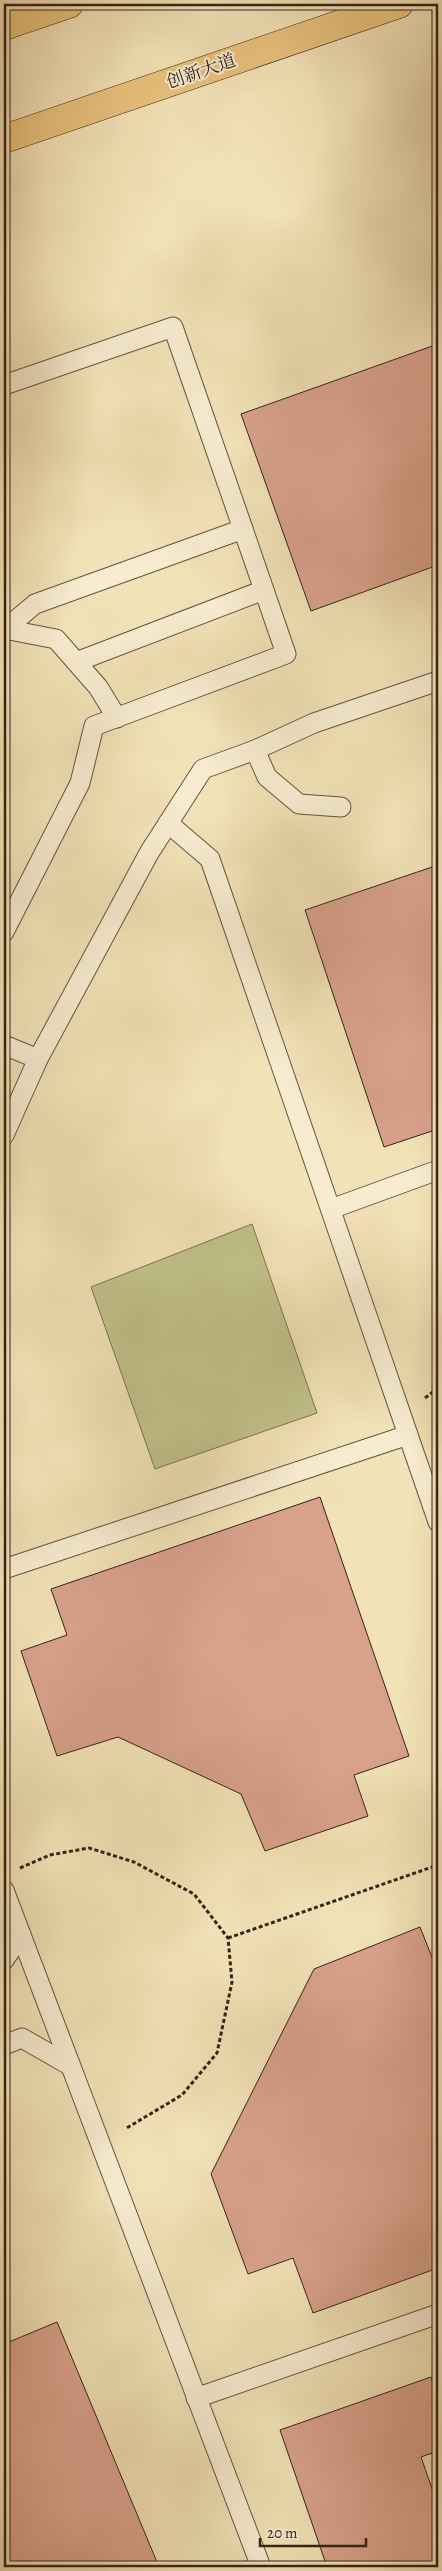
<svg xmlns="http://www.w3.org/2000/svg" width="442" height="2571" viewBox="0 0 442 2571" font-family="Alegreya,'Noto Serif SC',serif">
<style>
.green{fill:#c1c189;stroke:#7c7252}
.building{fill:#d8a18c;stroke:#36231a}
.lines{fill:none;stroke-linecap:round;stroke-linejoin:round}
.lane-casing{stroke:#655341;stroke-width:21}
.primary-casing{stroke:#36231a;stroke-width:29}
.path{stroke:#36231a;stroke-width:3;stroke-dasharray:4 2.5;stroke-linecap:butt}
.lane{stroke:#f7ecd0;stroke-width:19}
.primary{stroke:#e9c17c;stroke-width:28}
.labels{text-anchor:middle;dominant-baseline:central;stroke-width:4;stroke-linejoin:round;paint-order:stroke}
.street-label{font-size:18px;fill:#36231a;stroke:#f7ecd0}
</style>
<rect width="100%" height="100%" fill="#f2e2b7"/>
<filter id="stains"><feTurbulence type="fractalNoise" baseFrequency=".004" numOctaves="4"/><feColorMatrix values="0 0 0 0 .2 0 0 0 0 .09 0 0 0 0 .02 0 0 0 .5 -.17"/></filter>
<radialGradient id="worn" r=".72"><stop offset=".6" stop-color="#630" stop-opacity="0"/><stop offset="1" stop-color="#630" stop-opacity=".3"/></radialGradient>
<polygon class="green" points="252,1224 317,1413 155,1469 91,1287"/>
<g class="building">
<polygon points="438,344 438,565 311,611 241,414"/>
<polygon points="438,865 438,1129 384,1147 305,910"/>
<polygon points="320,1497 409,1756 354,1775 368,1816 265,1851 241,1794 118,1737 57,1756 21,1651 67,1635 51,1589"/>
<polygon points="420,1927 437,1970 438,1969 438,2268 313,2313 293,2258 248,2274 211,2174 314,1969"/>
<polygon points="57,2322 159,2567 4,2567 4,2344"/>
<polygon points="431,2377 438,2397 438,2451 421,2457 438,2506 438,2567 327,2567 280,2430"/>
</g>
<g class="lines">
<defs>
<g id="lane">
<polyline points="4,385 173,327 243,529 35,604 4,630"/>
<polyline points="4,629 56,639 98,687 117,718"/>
<polyline points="76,662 264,590"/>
<polyline points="255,750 267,777 299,804 341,807"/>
<polyline points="168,823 210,859 438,1522"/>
<polyline points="4,932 80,783 94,726 286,654 243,529"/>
<polyline points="4,1045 38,1059"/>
<polyline points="4,1135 38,1059 149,853 203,769 255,750 314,723 438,681"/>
<polyline points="331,1209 438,1170"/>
<polyline points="4,1569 408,1435"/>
<polyline points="4,1890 261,2567"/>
<polyline points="4,1960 21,1935"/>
<polyline points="4,2045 22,2038 69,2065"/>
<polyline points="196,2398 438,2314"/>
</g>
<g id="primary">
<polyline points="4,26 69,4"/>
<polyline points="4,139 399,4"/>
</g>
</defs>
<use href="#lane" class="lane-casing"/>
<use href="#primary" class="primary-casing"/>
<g class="path">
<polyline points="425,1398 438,1388"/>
<polyline points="20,1868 50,1855 89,1848 134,1862 194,1894 228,1938 232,1982 217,2053 182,2095 125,2129"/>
<polyline points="228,1938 438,1865"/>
</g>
<use href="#lane" class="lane"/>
<use href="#primary" class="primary"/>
</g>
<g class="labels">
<g class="street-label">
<text transform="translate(201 71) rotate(-19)">创新大道</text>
</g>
</g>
<rect width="442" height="2571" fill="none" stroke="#f2e2b7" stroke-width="20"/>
<rect x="5" y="5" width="432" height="2561" fill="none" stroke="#36231a" stroke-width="2.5"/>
<rect x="10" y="10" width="422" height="2551" fill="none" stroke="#36231a"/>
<path d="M260 2538v8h106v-8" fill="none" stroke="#36231a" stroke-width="2.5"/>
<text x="267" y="2538" font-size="15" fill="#36231a" stroke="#f7ecd0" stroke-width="4" paint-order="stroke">20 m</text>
<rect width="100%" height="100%" filter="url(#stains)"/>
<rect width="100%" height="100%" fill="url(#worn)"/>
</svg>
